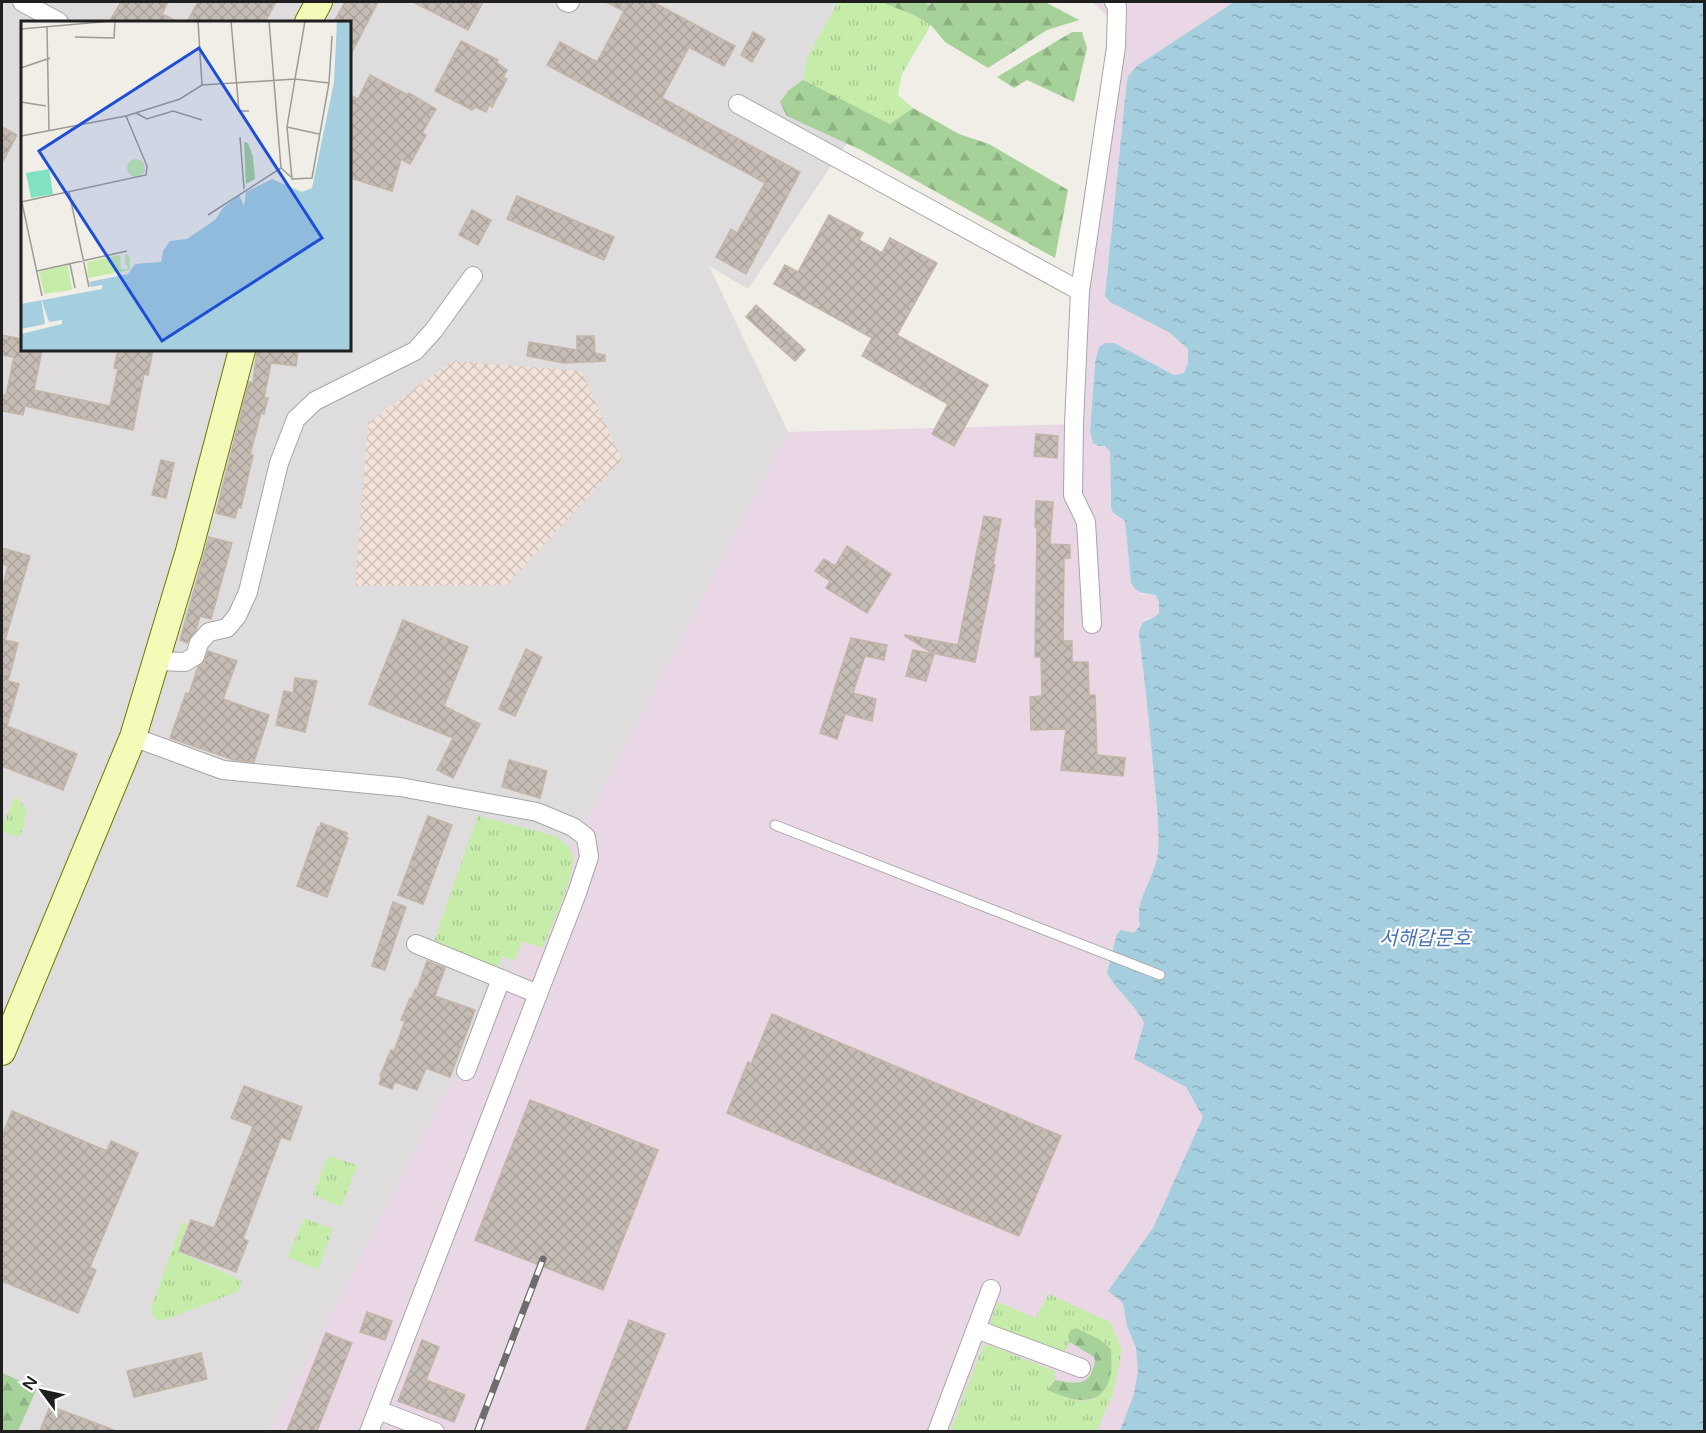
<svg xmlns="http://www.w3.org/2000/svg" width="1706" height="1433" viewBox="0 0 1706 1433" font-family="'Varela Round','Noto Sans KR',sans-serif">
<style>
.residential{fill:#dedcdc;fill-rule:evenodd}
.industrial{fill:#ead7e5}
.military{fill:url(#military-cross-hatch)}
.grass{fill:url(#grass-tufts)}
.forest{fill:url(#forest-firs)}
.water{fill:url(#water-ripples)}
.building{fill:url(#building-cross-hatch);stroke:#c3b5a7;stroke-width:1.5}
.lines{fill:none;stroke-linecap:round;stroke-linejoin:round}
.lane-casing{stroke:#a6a6a6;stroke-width:11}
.street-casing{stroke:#a6a6a6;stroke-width:20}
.secondary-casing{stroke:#667b02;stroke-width:28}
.lane{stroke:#fff;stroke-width:9}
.street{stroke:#fff;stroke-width:18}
.secondary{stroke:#f4fbb9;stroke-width:26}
.rail-casing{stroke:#6d6d6d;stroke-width:7}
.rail{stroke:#fff;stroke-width:4.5;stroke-dasharray:14;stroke-linecap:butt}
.labels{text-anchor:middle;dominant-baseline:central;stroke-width:4.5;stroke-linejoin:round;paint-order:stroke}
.water-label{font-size:20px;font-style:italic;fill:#4876b3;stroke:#fff}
.inset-road{fill:none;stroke:#9c9b96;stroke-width:1.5}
.view{fill:#1d4ed8;fill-opacity:0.15;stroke:#1d4ed8;stroke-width:3}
.inset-edge{fill:none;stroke:#1f1f1f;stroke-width:3}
</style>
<defs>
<pattern id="military-cross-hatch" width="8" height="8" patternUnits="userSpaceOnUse" patternTransform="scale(1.5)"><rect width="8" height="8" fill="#f2e1d9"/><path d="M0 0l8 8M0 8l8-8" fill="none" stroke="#cfc1ba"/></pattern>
<pattern id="grass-tufts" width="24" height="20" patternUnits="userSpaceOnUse" patternTransform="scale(1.5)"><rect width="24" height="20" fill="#c6ecaa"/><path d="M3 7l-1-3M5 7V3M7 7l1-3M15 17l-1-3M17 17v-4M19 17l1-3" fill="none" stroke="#aaca92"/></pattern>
<pattern id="forest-firs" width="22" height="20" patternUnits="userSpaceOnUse" patternTransform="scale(1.5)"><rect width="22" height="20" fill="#a6d199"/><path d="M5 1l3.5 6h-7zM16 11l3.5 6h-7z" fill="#8eb383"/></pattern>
<pattern id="water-ripples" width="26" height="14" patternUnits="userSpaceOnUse" patternTransform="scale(1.5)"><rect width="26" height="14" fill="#a5cedf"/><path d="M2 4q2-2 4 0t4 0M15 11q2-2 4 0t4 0" fill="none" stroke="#8eb0bf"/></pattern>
<pattern id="building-cross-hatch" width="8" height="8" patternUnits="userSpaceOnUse" patternTransform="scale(1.5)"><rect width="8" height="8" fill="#c5bdb5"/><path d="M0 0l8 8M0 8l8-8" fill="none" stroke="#a9a29b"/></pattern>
</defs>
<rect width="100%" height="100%" fill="#f0eee6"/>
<path class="residential" d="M2,2H942L748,289L709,266L788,432L690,685L382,1431L2,1432ZM22,22H350V350H22Z"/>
<polygon class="industrial" points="1092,2 1234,2 1138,65 1128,76 1105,295 1110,302 1170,333 1188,349 1188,363 1184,373 1174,375 1113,343 1095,363 1090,432 1093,442 1099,446 1105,446 1110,451 1111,507 1113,514 1125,521 1130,570 1141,594 1156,595 1159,603 1159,613 1155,617 1146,619 1140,626 1139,635 1149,712 1157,816 1421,1431 270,1432 788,432 1080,424 1108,17"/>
<polygon class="military" points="452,361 581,371 622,460 507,585 355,586 368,423"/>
<g class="grass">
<polygon points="838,2 881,2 914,15 931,25 902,74 898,95 913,108 890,124 803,80 807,58"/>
<polygon points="15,796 26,809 24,828 19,837 2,832 2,820 5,821"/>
<path d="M478,816L555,836C561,840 568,845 572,853C579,869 550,929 543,948L522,941L515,961L502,956L497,969L433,944Z"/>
<polygon points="328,1156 357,1165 341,1207 313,1195"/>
<polygon points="304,1218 333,1229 318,1270 288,1257"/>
<polygon points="182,1223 187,1225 178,1252 242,1281 237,1292 162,1321 157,1320 152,1315 151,1308"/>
<polygon points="1049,1294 1110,1322 1122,1350 1113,1393 1097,1431 950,1432 983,1346 989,1345 1055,1371 1055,1380 1050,1384 1062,1396 1080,1401 1091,1400 1102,1393 1110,1374 1099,1339 1076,1328 1068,1336 1070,1342 1063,1355 993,1326 990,1322 998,1302 1035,1318"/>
</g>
<g class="forest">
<polygon points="881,2 922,2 930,5 932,2 1045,2 1079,20 1047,30 988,68 945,42 931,25 914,15"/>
<polygon points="1072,32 1082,32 1087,48 1074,102 1027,80 1014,88 997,77"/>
<polygon points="803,80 890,124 913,108 959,134 989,144 1068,190 1055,258 861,150 787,116 780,102 789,90"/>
<path d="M1076,1328L1099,1339L1111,1349C1111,1356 1112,1365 1111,1372C1105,1410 1073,1402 1048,1390L1055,1380C1069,1382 1086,1388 1092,1371C1094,1366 1096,1363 1094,1357L1070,1342L1068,1336L1071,1330Z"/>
<polygon points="2,1373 37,1388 18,1431 2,1431"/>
</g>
<path class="water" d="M1234,2H1704V1431H1120L1134,1394L1138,1371L1136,1348L1127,1326L1123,1303L1108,1291L1153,1228L1203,1117L1186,1087L1134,1059L1144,1023C1135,1004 1117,991 1107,973L1117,934L1121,930L1134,933L1140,925C1134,903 1152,881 1157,859C1161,838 1156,800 1154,777C1150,729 1145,682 1139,635C1141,615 1149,624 1159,613V603L1156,595C1145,593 1138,595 1131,583L1125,521L1113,513L1111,507L1110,451L1105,446H1099L1093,443L1090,432L1095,363L1099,347L1106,343H1114L1174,375L1184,373L1188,363V349L1170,333L1110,302L1105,296L1126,89L1128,76L1138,65Z"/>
<g class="building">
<polygon points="121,2 168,2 162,14 178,22 109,22"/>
<polygon points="198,2 276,2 265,22 187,22"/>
<polygon points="345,2 378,2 350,56 350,22 334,22"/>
<polygon points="413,2 483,2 468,30"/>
<polygon points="606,2 653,2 735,46 724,66 689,47 662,98 800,172 746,274 716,257 731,229 737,233 765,183 547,65 560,42 597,62 624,11"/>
<polygon points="753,32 765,39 752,62 741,55"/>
<polygon points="461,41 498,60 496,62 507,70 503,77 507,79 492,107 489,105 486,112 475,107 472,110 435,91"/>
<polygon points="370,75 408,95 409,93 436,109 422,133 426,135 410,164 401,159 392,191 350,178 350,95 358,99"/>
<polygon points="2,127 17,135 2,163"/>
<polygon points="517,196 614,237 604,260 507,219"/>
<polygon points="472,210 491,220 478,245 459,235"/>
<polygon points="829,215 863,233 859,240 882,253 890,238 937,263 897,335 988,385 954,446 932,434 948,404 862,356 872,338 774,284 785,265 798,272"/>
<polygon points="756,305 805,350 795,361 746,317"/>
<polygon points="2,335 22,339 22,350 42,350 34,390 110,406 118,369 114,368 118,350 153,350 148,375 144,374 133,430 25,406 23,415 2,411 2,395 6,395 14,357 2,355"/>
<polygon points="577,336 594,336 595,353 605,355 605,361 564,363 527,356 529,342 577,350"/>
<polygon points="257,350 298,350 296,366 271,363 264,398 268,398 264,414 261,413 250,455 253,455 241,508 238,507 235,518 216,513 249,382 253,383"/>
<polygon points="1036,434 1058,436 1057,458 1034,456"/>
<polygon points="161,460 174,463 166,498 152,495"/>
<polygon points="1036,501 1053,502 1050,544 1070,545 1070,558 1064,558 1063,641 1072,641 1072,662 1088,662 1089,695 1095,695 1097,755 1125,758 1123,776 1061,770 1066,729 1031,730 1030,697 1042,696 1041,657 1035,657 1037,527 1035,527"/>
<polygon points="984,516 1001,519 993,565 995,565 975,662 932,653 905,636 905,635 958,645"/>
<polygon points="209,537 232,543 211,619 200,616 196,630 187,643 180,640"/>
<polygon points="847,546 891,574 867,613 826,588 830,581 815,571 824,559 835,566"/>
<polygon points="2,548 30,556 5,640 18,643 8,681 19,684 7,726 77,754 63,790 2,766 2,589 8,566 2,564"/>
<polygon points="403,620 468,647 444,706 480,724 453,778 437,770 453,738 369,704"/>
<polygon points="851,638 887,645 884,660 865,656 853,693 876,699 872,721 845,714 837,739 820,733"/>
<polygon points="526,649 542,657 515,716 499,709"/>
<polygon points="913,650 934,654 926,681 906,676"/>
<polygon points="208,651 237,661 223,699 269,715 254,762 234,760 170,738 186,693 189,694 198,667 205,660"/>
<polygon points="295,678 317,681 305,732 276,725 284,691 293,693"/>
<polygon points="509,760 547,771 540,798 502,787"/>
<polygon points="428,816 452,825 423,904 398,895"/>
<polygon points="321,823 347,833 346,837 348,838 327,897 297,886 318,827 320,828"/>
<polygon points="393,902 406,907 385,970 372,966"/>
<polygon points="427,961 445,968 435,996 475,1010 450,1077 426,1068 417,1090 395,1082 392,1089 379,1084 382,1076 380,1076 391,1050 394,1051 405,1021 401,1020 410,998 412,998 415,989 417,990"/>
<polygon points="772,1014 1061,1136 1019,1236 727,1113 748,1062 751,1064"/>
<polygon points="244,1086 302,1107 290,1140 281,1137 243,1239 248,1241 236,1272 179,1251 191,1220 214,1228 253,1126 231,1118"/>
<polygon points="530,1100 658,1150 603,1290 475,1240"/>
<polygon points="12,1111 107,1151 111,1141 138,1153 90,1267 96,1270 78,1313 2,1281 2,1136"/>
<polygon points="367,1312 392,1321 385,1340 360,1332"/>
<polygon points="629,1320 665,1334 626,1431 585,1431"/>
<polygon points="326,1333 352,1343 317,1431 287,1431"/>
<polygon points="422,1340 439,1347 426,1380 465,1395 454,1422 398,1401"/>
<polygon points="201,1353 207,1379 134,1397 127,1371"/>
<polygon points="50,1406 114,1430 113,1431 40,1431"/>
</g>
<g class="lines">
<defs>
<polyline id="lane" points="775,825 1160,975"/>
<g id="street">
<polyline points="22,2 59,22"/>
<polyline points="566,2 569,3 570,2"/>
<polyline points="738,104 1080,291"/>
<polyline points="1092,624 1086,522 1073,495 1074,424 1080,291 1116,47 1117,7 1114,2"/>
<polyline points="156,661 185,662 195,656 199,643 209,632 227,628 237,616 248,592 279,463 296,419 315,401 415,351 434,330 473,276"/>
<polyline points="133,737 223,770 400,787 537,812 573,827 586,837 589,857 577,893 369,1432"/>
<polyline points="416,944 538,994"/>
<polyline points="466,1071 501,979"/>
<polyline points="976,1329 1081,1368"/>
<polyline points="378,1410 435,1432"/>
<polyline points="937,1432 991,1289"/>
</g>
<g id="secondary">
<polyline points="308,22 319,2"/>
<polyline points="2,1052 133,737 189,551 242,350"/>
</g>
</defs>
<use href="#lane" class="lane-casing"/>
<use href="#street" class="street-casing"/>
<use href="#secondary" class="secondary-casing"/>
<use href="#lane" class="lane"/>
<use href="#street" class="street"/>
<use href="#secondary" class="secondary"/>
<defs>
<polyline id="rail" points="477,1432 543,1259"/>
</defs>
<use href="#rail" class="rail-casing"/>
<use href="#rail" class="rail"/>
</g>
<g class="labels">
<g class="water-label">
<text x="1425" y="939">서해갑문호</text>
</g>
</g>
<g transform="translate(21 21)">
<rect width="330" height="330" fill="#f0eee6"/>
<path d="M106 147a9 9 0 1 1 18 0a9 9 0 1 1-18 0ZM105,232L109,237V249L67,257L66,241L99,234L100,248H108L104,243ZM47,244L51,269L23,273L18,251Z" fill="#c6ecaa"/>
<path d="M223,121L227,122L232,136L234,158L225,163Z" fill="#a6d199"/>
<path d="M28,148L32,173L10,177L5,152Z" fill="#81e2c3"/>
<path d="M316,0H330V330H0V283L81,268V264L70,266L68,261L107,253L114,243L140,241L142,230L149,220L166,218L194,199L202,187L218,174L223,185L225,171L251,158L281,171L291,167L313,61Z" fill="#a5cedf"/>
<path d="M20,277L28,301L41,299V303L0,313V308L24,303Z" fill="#f0eee6"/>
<path class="inset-road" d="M177,0L181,64M210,0L218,90H228M248,0L260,147L270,156M26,6L28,110M0,8L91,0M54,16L93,17L94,0M0,47L29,37M308,62L274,58L266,106L271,158L291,157L308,62L311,15M0,81L25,85M115,92L126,98L152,90L181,99M266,106L298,113M0,115L105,95L159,78L181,64L274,58L284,0M219,116L223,168M48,171L68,266M0,177L21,275M0,181L125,154L126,145L105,95M187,194L260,147M49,243L54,267M16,250L106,230"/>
<path class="view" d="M178,27L301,217L141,320L18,130Z"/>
<rect width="330" height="330" class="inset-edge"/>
</g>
<rect width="1706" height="1433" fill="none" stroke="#1f1f1f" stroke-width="6"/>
<g transform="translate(42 1391) rotate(303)" stroke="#ffffff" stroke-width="4.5" paint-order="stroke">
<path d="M0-4.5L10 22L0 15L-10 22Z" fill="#1f1f1f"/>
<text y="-9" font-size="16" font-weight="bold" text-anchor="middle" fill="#1f1f1f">N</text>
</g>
</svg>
